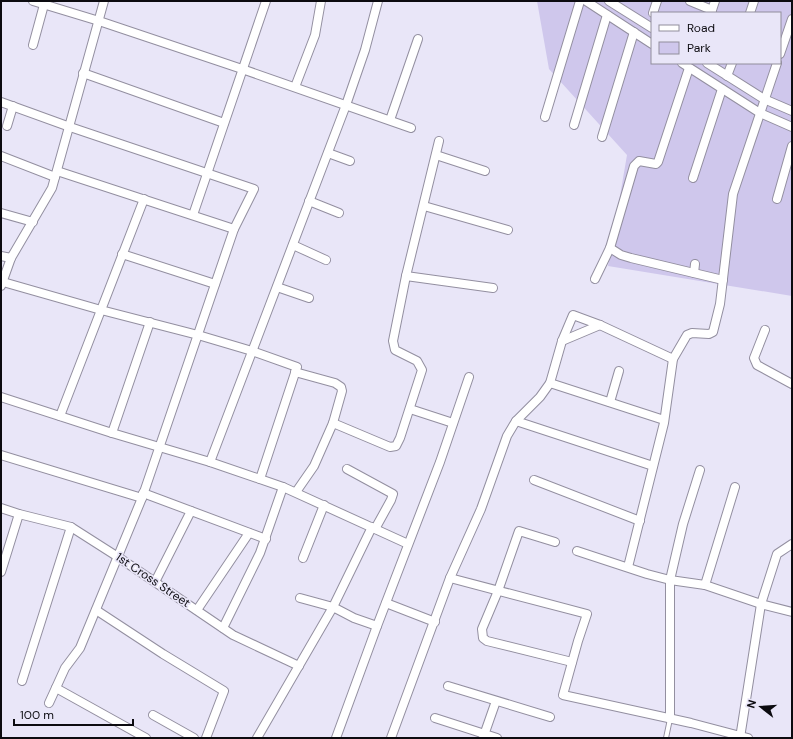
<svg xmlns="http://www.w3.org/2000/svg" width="793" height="739" viewBox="0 0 793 739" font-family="'DM Sans',sans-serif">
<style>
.green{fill:#cfc7ec;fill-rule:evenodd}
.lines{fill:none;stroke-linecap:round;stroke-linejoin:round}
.service-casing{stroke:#938fa0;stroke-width:6}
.minor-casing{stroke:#938fa0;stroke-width:10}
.service{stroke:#fff;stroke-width:4}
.minor{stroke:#fff;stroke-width:8}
.labels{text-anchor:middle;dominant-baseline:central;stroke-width:3.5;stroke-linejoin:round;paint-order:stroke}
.street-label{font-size:12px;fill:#0c0b10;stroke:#e9e6f8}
</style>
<rect width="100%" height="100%" fill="#e9e6f8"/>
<path class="green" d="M537,1H792V296L608,266L627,155L549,69ZM652,13H780V63H652Z"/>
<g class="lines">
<defs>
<polyline id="service" points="666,738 670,719"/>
<g id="minor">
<polyline points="33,1 99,21 242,69 411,128"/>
<polyline points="586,1 652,44"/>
<polyline points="609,1 652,28"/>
<polyline points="690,1 712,10"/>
<polyline points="653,13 657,1"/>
<polyline points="711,13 715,1"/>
<polyline points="750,13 754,1"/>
<polyline points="33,45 45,1"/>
<polyline points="780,54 792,19"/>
<polyline points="682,63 760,113 792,127"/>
<polyline points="707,63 764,99 792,111"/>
<polyline points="83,73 224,123"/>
<polyline points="727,76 732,63"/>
<polyline points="295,87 315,35 321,1"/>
<polyline points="1,102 70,127 254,189 234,229 142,498 80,648 65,668 49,703"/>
<polyline points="545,117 580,1"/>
<polyline points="390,120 418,39"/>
<polyline points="574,125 607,15"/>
<polyline points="7,126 13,106"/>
<polyline points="602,137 634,32"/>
<polyline points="328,153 350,161"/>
<polyline points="436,155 485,171"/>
<polyline points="1,156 55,177"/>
<polyline points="57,171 234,229"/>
<polyline points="693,178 722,89"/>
<polyline points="777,199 792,146"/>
<polyline points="309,201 339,213"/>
<polyline points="424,206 508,230"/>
<polyline points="1,213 33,222"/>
<polyline points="193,215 266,1"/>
<polyline points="293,245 326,260"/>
<polyline points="610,248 621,255 631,258 723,280"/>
<polyline points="122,254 215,284"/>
<polyline points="1,256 11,258"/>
<polyline points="694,273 695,264"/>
<polyline points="406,276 493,288"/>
<polyline points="595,279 610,248 634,166 639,161 656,164 658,162 689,68"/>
<polyline points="3,282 101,310 198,335 252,351 297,367 260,479"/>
<polyline points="1,286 11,258 52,188 104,1"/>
<polyline points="277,287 309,298"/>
<polyline points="765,330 754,358 757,365 792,384"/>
<polyline points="562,341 600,325"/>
<polyline points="295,372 335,383 341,387 342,391 333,423 314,466 296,492"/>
<polyline points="550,383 664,420"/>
<polyline points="1,397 112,433 210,462 283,487 408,544"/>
<polyline points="610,402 619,371"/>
<polyline points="410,409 453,423"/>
<polyline points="60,416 144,199"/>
<polyline points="516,421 653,466"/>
<polyline points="333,423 390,447 396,446 400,438 422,370 417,361 395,350 393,341 406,276 439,141"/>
<polyline points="112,433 150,322"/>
<polyline points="1,455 142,498"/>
<polyline points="210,462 346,105 365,50 378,1"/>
<polyline points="347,469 393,494 391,500 375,529"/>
<polyline points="534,480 640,521"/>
<polyline points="143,493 266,539"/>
<polyline points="1,508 19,514 71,527 118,557 233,635 299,666"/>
<polyline points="555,542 519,531 498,591 482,629 483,638 487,641 572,662"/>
<polyline points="577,551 647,574 670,580 705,585 761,604 792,612"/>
<polyline points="303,558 324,505"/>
<polyline points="628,567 664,423 673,359 687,335 692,333 709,334 713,332 720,304 733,194 777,63"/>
<polyline points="1,572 19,514"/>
<polyline points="450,578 587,614 578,641 563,695 691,723 748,738"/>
<polyline points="155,582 191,511"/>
<polyline points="705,585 735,487"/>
<polyline points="300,598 333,607 372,527"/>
<polyline points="386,603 435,622"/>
<polyline points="96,610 163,654 224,691 206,738"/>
<polyline points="197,610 249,533"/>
<polyline points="223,628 260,553 283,487"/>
<polyline points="22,681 71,527"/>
<polyline points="448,686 550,717"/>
<polyline points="56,688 146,738"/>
<polyline points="153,715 194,738"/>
<polyline points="435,718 497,738"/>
<polyline points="670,719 670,580 683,524 700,470"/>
<polyline points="257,738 333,607 354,618 377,626"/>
<polyline points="336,738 377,626 440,462 469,377"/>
<polyline points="391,738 450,578 481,509 507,436 516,421 540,397 550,383 562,341 573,315 600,325 673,359"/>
<polyline points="483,738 496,701"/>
<polyline points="740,738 761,604 777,554 792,544"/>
</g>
</defs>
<use href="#service" class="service-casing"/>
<use href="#minor" class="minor-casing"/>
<use href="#service" class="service"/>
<use href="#minor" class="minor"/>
</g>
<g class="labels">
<g class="street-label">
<text transform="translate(153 580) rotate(34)">1st Cross Street</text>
</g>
</g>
<rect width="793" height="739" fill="none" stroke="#0c0b10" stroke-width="4"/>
<rect x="651" y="12" width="130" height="52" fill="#e9e6f8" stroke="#918e9b"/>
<rect x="659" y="25" width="20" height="6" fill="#ffffff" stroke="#918e9b"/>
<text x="687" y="32" font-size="12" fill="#0c0b10">Road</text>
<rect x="659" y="42" width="20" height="12" fill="#cfc7ec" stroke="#918e9b"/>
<text x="687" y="52" font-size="12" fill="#0c0b10">Park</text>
<g transform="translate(761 707) rotate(287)" stroke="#e9e6f8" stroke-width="3" paint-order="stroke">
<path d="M0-3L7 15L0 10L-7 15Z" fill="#0c0b10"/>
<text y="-6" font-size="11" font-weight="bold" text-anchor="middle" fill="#0c0b10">N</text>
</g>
<path d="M14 719v6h119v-6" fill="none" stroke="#0c0b10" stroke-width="2"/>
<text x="20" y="719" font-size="12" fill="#0c0b10" stroke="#e9e6f8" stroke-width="3" paint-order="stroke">100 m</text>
</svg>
